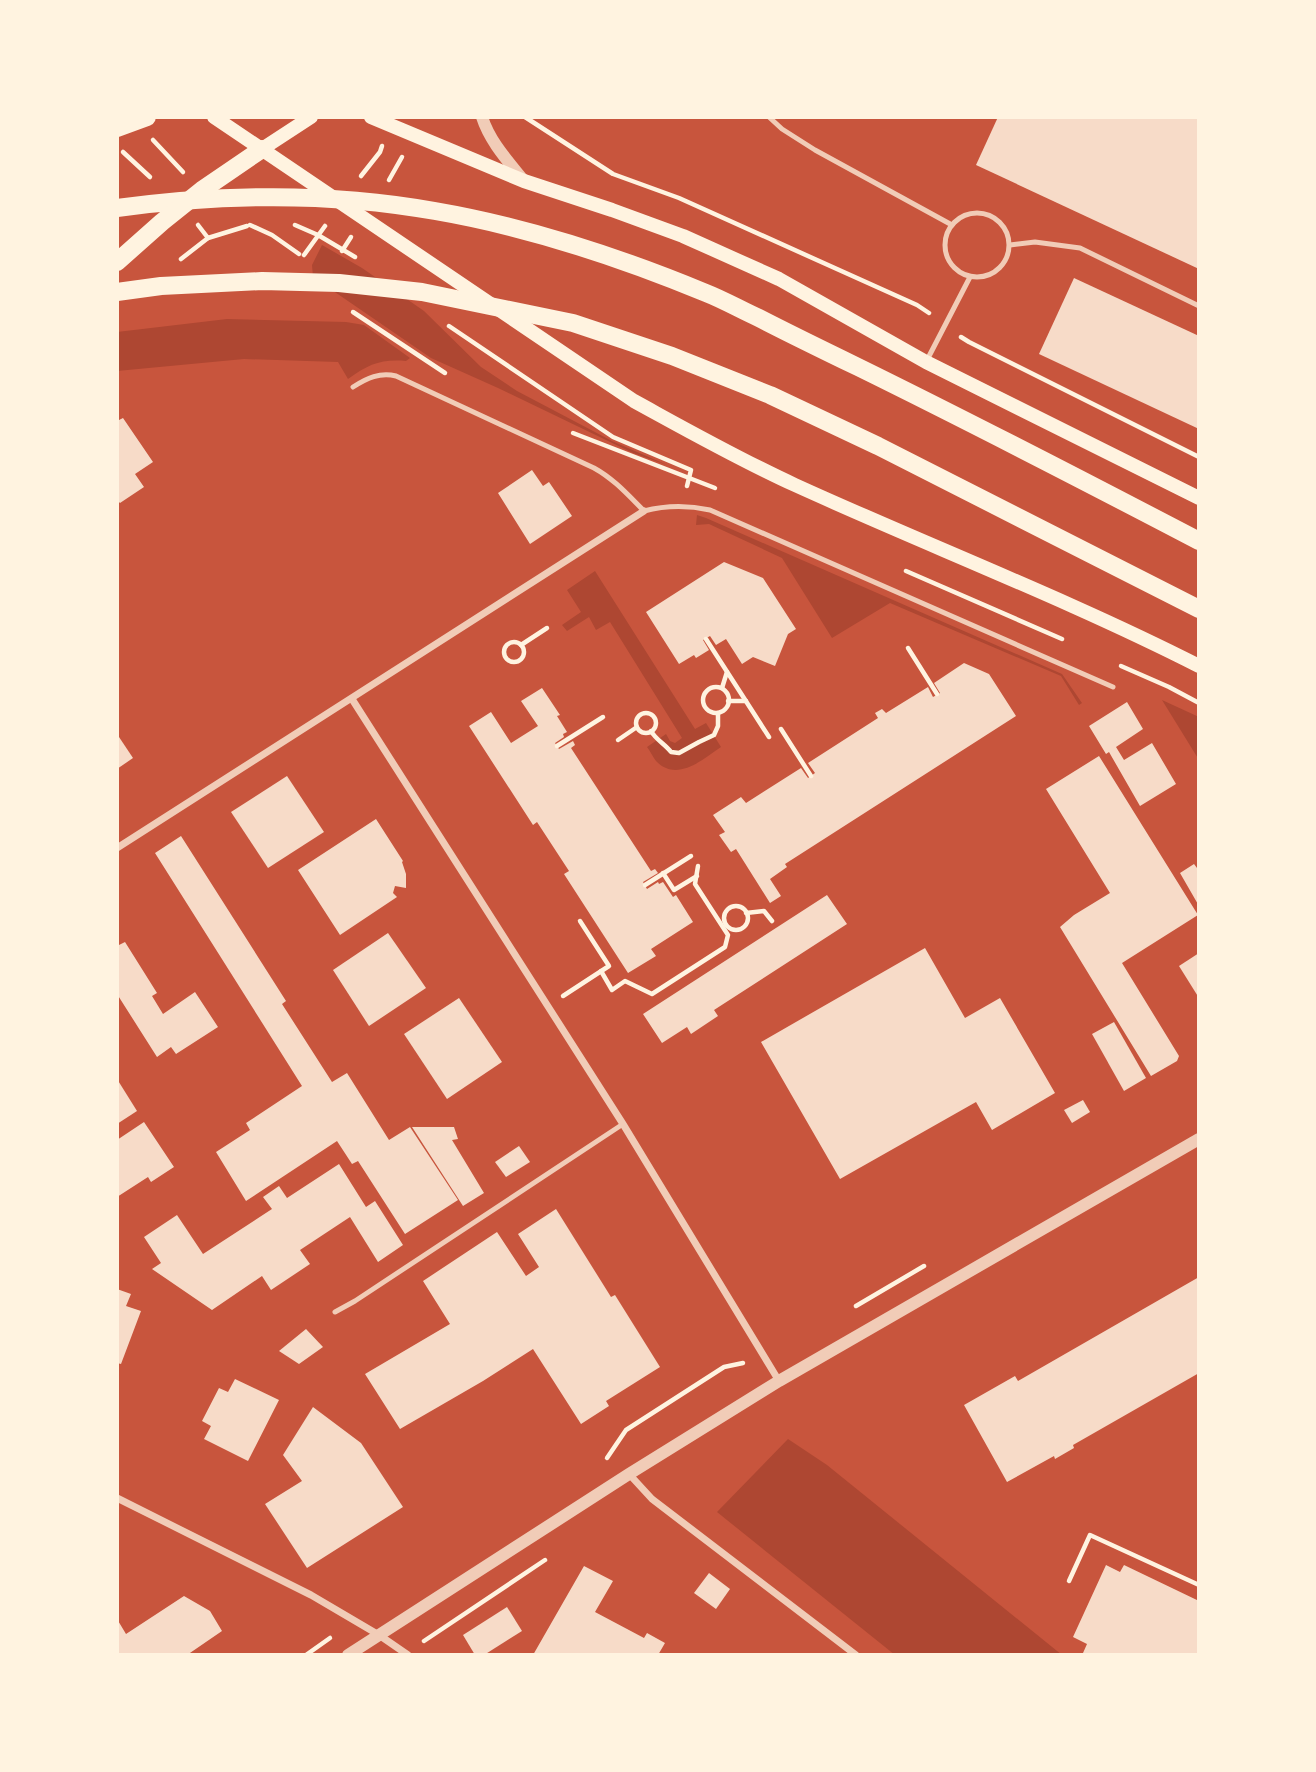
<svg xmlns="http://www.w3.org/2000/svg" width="1316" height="1772" viewBox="0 0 1316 1772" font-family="Quicksand,sans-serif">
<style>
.green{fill:#ae4732}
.building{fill:#f7dbc8}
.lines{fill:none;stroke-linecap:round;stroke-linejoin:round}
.path{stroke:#fff3e0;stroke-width:4.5}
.service{stroke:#f1ccb7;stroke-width:5}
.minor{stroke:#f1ccb7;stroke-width:7}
.tertiary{stroke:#f1ccb7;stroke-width:12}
.secondary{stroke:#fff3e0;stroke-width:14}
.primary{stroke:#fff3e0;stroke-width:18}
</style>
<rect width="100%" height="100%" fill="#c8553d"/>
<g class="green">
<polygon points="322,245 362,268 424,311 481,367 517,391 612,441 667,465 633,453 498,388 431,358 313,277 312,265"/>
<path d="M227,319L346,322L364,325L410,358L406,361C381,359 369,364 348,379L338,362L244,359L117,371V332Z"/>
<polygon points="697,515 706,518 1062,674 1082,703 1079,705 1061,676 890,603 832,638 782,558 709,524 696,525"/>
<path d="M595,571L695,729L706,723L721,747C703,759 677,783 656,761C653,757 650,751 647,747L666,734L670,741L675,743L682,738L610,622L596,630L589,617L567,631L562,625L581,612L567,590Z"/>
<polygon points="1162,700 1199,717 1199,760"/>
<polygon points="788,1439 827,1465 1062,1655 895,1655 717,1512"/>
</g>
<g class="building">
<polygon points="998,117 1199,117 1199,269 976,165"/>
<polygon points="1074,278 1199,336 1199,429 1039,354"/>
<polygon points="123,418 153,462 135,474 144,487 120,503 117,500 117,421"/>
<polygon points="532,470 543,486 549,482 572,516 530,544 498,493"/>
<polygon points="724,562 763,578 796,629 788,634 775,666 753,657 742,664 726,639 716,645 710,636 703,640 709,650 696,658 694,655 679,664 646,612"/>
<polygon points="964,663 989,674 1016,716 785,864 787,867 770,879 781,896 770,903 736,849 731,852 719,835 725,832 713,815 741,797 746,803 801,768 808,778 815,773 808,763 878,718 875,713 882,709 886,713 928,687 933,697 940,693 934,683"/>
<polygon points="542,688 560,715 557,716 567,732 563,734 564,737 555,743 559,749 573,741 575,745 571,748 651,871 655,869 658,873 643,882 647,889 658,882 659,884 663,882 673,897 676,895 693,922 651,949 656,956 628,973 564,874 569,871 537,822 533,825 469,726 491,712 511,743 538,726 521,701"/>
<polygon points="1127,702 1143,729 1116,747 1124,760 1152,743 1176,784 1140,806 1109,752 1106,754 1089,726"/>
<polygon points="117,734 133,758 117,769"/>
<polygon points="1099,756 1198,915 1122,963 1179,1056 1177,1061 1151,1076 1060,927 1074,915 1110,893 1046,789"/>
<polygon points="287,776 324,832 268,868 231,812"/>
<polygon points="376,819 403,861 402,862 406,874 406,888 395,886 393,893 397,897 340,935 298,870"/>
<polygon points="181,836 286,1001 282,1004 332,1082 347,1073 389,1140 410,1127 458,1200 405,1234 358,1161 352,1164 337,1141 246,1201 216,1152 250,1130 246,1123 302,1086 155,853"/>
<polygon points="1194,864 1197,868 1199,867 1199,906 1180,873"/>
<polygon points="827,895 847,924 714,1010 718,1016 691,1034 687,1027 662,1043 643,1014"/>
<polygon points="388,933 426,988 369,1026 333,970"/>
<polygon points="125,942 157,993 152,996 163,1014 195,992 218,1027 176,1054 171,1047 157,1057 117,994 117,946"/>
<polygon points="925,948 965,1018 1000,998 1055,1093 992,1130 976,1102 840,1179 761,1042"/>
<polygon points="1199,953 1199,998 1179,966"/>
<polygon points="459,998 502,1062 447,1099 404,1034"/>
<polygon points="1114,1022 1146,1078 1124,1091 1092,1034"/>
<polygon points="117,1079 137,1111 117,1124"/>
<polygon points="1083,1100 1090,1112 1072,1123 1064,1110"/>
<polygon points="144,1122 174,1167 151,1182 148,1177 117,1197 117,1140"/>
<polygon points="412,1127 454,1127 458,1139 452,1140 484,1193 463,1206"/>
<polygon points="519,1146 530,1162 506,1177 495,1162"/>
<polygon points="339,1164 366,1207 375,1201 403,1245 378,1262 350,1217 300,1250 310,1264 271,1290 262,1276 212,1310 152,1269 161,1263 144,1237 177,1215 203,1254 272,1209 263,1197 279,1186 287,1198"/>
<polygon points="556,1209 611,1297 615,1295 660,1367 606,1401 609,1406 581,1424 533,1349 483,1381 400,1429 365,1374 450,1324 423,1281 497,1232 526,1276 539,1267 518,1234"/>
<polygon points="1199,1277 1199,1373 1073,1445 1074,1448 1055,1459 1054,1456 1007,1482 964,1405 1015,1376 1018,1381"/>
<polygon points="117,1289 131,1294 126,1306 141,1311 121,1364 117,1363"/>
<polygon points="306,1329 323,1347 299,1364 279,1351"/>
<polygon points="235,1379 279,1400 248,1461 204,1439 211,1426 202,1421 219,1388 228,1392"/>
<polygon points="313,1407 361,1443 403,1507 307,1568 265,1504 302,1481 283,1455"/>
<polygon points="1106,1565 1120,1572 1124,1565 1199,1601 1199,1655 1087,1655 1083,1653 1087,1644 1073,1637"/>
<polygon points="584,1566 613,1581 595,1612 644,1638 647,1633 665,1643 658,1655 533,1655"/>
<polygon points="709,1573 730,1589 716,1609 694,1593"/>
<polygon points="184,1596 210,1611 222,1631 187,1655 117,1655 117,1619 126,1634"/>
<polygon points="507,1607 522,1631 484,1655 475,1655 463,1635"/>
</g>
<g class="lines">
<g class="path">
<polyline points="525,117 613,174 679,198 917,305 929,313"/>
<polyline points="153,140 183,172"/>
<polyline points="123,152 150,177"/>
<polyline points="361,176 380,152 382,146"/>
<polyline points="389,180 402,157"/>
<polyline points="198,225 208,238 247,226"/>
<polyline points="250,225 272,235 299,254"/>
<polyline points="295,225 318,235 355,257"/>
<polyline points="342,251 351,237"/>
<polyline points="304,255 325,226"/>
<polyline points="181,259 208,238"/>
<polyline points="353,312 445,373"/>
<polyline points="449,326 613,437 691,470 687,486"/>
<polyline points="961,337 969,342 1199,457"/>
<polyline points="573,433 715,488"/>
<polyline points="906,571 1062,639"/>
<polyline points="706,639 769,737"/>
<circle cx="514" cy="652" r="10"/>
<polyline points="521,645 547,628"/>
<polyline points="908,648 937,694"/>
<polyline points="1121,666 1169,687 1199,703"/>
<circle cx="716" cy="700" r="13"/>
<polyline points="722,688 727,672"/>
<polyline points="728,701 746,701"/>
<circle cx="646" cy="723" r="10"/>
<polyline points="781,729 811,776"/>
<path d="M651,731C656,740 665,744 671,752L679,753L699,742L714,735L718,726V713"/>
<polyline points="618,740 637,727"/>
<polyline points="557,746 603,717"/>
<polyline points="663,873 674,890 697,876"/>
<polyline points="645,885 691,856"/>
<circle cx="736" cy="918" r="12"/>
<polyline points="746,913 764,911 772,921"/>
<polyline points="601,971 612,990 625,981 652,994 725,947 728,935 695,884 698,866"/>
<polyline points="563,996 609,966 580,921"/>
<polyline points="856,1306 924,1266"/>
<polyline points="607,1458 626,1430 724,1367 743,1363"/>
<polyline points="1069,1581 1090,1535 1199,1585"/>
<polyline points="424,1641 545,1560"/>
<polyline points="306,1655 330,1638"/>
</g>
<g class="service">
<polyline points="769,117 782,129 815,150 952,225"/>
<circle cx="977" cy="245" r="32"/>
<polyline points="1010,245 1035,242 1080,248 1199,306"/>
<polyline points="926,362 970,277"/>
<path d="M353,387C367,378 380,372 396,376L594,468C614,479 628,495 644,511C667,505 687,505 710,510L1113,687"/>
<polyline points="335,1312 355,1301 623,1124"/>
</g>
<g class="minor">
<polyline points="352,699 623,1124 779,1381"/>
<polyline points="117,848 644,511"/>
<polyline points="629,1474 652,1499 856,1655"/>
<polyline points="117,1498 311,1595 379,1635 408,1655"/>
</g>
<g class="tertiary">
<path d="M482,117C490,142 508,161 524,181"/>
<polyline points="348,1655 629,1474 779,1381 1199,1139"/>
</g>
<g class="secondary">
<path d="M214,117L634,401C687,430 740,460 795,485C929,546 1067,599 1199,666"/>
<polyline points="371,117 524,181 612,210 683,236 779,279 926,362 1199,498"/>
<polyline points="262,149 311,117"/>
</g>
<g class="primary">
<polyline points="117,128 147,117"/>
<path d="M117,208C222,194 330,192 435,211C528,227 619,257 706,293C724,300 741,310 759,318C792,335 825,351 858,367C972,423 1086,482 1199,541"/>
<polyline points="117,262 162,222 202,190 262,149"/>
<polyline points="117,292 161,286 262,281 339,283 422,292 573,323 672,356 770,395 878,446 1199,609"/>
</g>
</g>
<rect width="1316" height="1772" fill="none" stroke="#fff3e0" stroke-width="238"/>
</svg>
